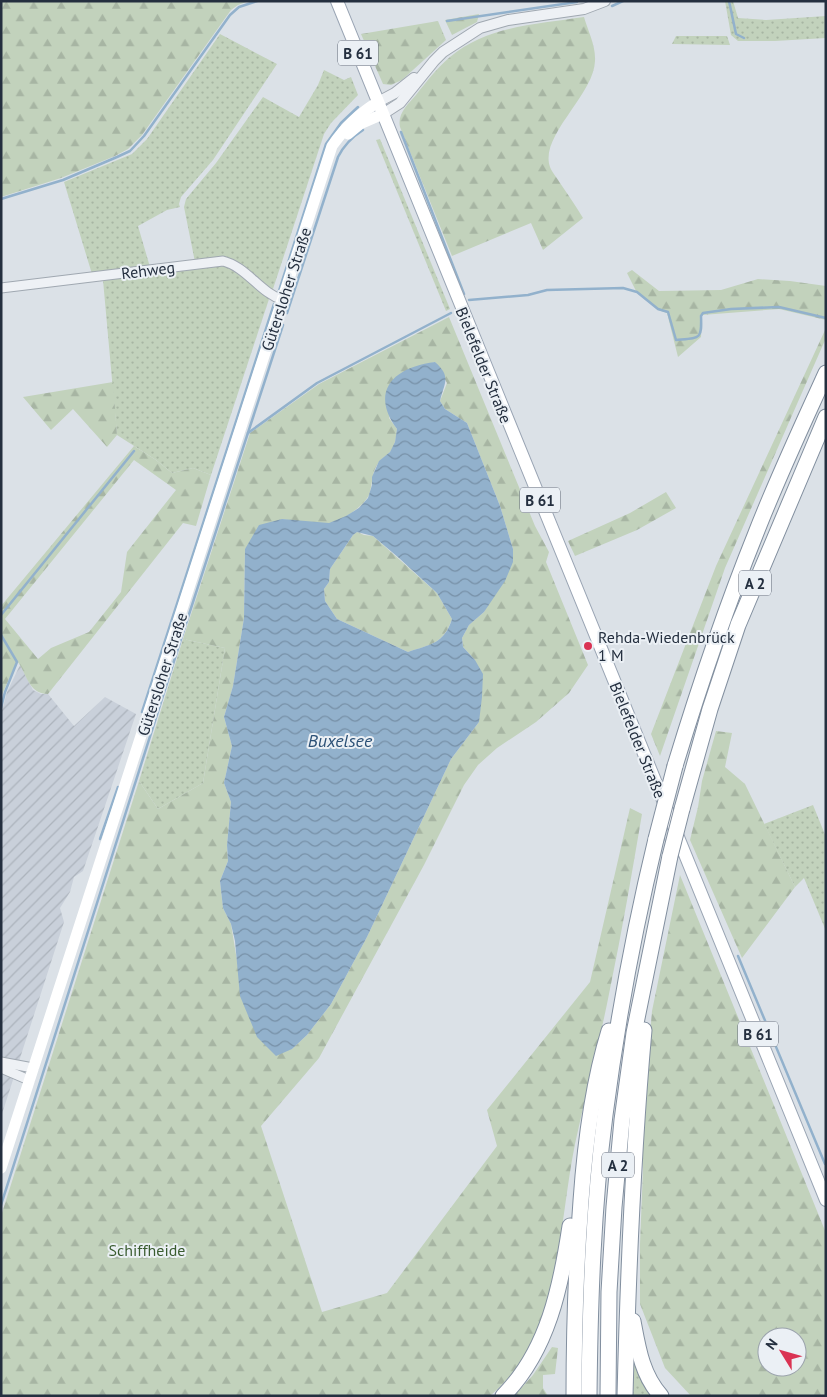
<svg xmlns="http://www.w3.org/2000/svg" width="827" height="1397" viewBox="0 0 827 1397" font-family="'PT Sans',sans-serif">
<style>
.industrial{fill:url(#industrial-furrows)}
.grass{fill:url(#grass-dots)}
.forest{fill:url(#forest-firs);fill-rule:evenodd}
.water{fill:url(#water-waves);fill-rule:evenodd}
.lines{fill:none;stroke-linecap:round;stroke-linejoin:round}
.stream{stroke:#92b1cc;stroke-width:2.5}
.minor-casing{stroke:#a0a8b1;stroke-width:11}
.tertiary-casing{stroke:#a0a8b1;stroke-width:12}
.primary-casing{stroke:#9aa5b4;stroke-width:14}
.motorway-casing{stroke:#828f9f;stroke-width:17}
.minor{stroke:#eef1f5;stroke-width:9}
.tertiary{stroke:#eef1f5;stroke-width:10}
.secondary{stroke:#fff;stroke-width:11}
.primary{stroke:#fff;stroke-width:12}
.motorway{stroke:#fff;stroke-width:15}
.motorway-bridge-casing{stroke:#828f9f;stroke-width:17;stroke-linecap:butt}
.motorway-bridge{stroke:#fff;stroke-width:15}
.poi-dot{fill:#da3353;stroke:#ebf0f5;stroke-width:2}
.labels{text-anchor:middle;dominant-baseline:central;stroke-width:4;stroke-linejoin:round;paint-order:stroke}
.shield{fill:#ebf0f5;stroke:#606976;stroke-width:1}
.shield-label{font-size:15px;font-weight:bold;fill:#242f3f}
.street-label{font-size:16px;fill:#242f3f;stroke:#ebf0f5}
.poi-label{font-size:16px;fill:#242f3f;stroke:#ebf0f5;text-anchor:start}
.park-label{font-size:16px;fill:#3a5c30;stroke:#ebf0f5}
.water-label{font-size:18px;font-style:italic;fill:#2b5076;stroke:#ebf0f5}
</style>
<defs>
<pattern id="industrial-furrows" width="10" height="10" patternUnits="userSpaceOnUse" patternTransform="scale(1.25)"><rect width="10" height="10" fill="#c9d0da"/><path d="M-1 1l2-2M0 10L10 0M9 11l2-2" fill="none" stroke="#acb3bc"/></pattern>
<pattern id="grass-dots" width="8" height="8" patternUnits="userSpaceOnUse" patternTransform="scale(1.25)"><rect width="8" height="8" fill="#c2d2bc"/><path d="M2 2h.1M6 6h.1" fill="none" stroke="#a7b5a3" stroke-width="1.8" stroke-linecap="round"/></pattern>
<pattern id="forest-firs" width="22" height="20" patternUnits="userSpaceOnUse" patternTransform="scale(1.25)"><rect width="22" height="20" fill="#c2d2bc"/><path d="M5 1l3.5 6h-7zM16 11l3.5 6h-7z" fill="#a7b5a3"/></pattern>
<pattern id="water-waves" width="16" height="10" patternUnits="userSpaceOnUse" patternTransform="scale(1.25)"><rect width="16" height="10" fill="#92b1cc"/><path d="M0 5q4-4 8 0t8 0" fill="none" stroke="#7790a7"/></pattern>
</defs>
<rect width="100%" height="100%" fill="#dbe1e7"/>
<polygon class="industrial" points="20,665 33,690 41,694 48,694 74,726 105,697 136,714 83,871 74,877 70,892 60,908 64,922 1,1117 1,714 7,692"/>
<g class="grass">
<polygon points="725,1 733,1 738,18 766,20 826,16 826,38 775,41 738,41 731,35"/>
<polygon points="220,34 277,64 213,160 181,197 179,204 180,207 167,210 138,226 150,267 92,274 64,182 132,154 147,139"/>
<polygon points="676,36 727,36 730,45 672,44"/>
<polygon points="324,70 344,80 351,77 358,95 331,123 324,134 272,292 238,264 195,262 184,207 186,199 216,163 263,97 299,117 318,85"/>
<polygon points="380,139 450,309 446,311 376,140"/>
<polygon points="223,266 234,269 269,299 211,475 193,468 172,473 156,460 117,435 103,280"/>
<polygon points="183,639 225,648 203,783 158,809 139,781"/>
<polygon points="813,805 826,837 826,931 804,878 795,887 764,824"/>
<polygon points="633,1347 656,1396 632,1396"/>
</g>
<g class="forest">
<polygon points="1,1 249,1 238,5 231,10 142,135 128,149 115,156 61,178 1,197"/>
<polygon points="479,14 477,22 452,35 445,20"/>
<path d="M584,17C588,31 596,46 595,61C594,95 539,136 550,167C552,172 557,178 560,183C568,195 576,206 583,218L543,250L531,223L452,256L400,127C397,114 408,104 416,95C426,82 437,68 450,57C487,26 537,24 584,17Z"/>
<polygon points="438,21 446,40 402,80 391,85 383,84 361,34"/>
<polygon points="632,270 659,291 721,290 758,279 790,281 826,286 826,320 779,309 702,315 701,337 678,357 667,313 658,310 637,293 627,273"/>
<path d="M449,317L535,526L549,552L546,562L588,665L569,693L536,722L497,748L478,765L464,785L424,865L319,1058L261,1126L322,1312L387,1293L497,1146L487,1110L590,982L630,808L642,814C632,873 622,931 610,989C600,1041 586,1092 575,1144C562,1209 561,1278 533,1339C524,1361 508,1380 490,1396H1V1216L139,781L158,809L203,783L225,648L183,639L250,433L319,384ZM435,362L447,383L440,401L445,409L467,423L500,506L513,549L484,612L469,625L462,638L463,647L475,660L479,722L451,759L367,937L331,1004L307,1035L292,1049L238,967L231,924L223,908L220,881L228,861L227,845L231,802L224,783L232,746L224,717L233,686L244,618L245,549L282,519C296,521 314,525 329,523C341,522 364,506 369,495C373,484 371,472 379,462C381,459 385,457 388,454C395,448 396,438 397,429L389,418L410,369Z"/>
<polygon points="826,328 826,338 725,568 660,756 651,734 716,566"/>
<polygon points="113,382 117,435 107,447 73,409 51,430 23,397"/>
<path d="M134,446L156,460L172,473L193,468L211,475L196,526L183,523L48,694C28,694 27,673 17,661L1,697V606ZM134,460L176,490L127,552L121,592L89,632L51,648L38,659L5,619Z"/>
<polygon points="666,492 676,508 637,530 575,556 568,541 630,513"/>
<path d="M357,532L364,535L373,536L437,593L452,619C443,644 432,644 408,652L337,619L325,601L324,589L329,582L330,569L353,535Z"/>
<polygon points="716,731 732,733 725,767 745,784 795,887 742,958 690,840 698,807 702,781"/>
<path d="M680,875L826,1233V1396H691L665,1368L640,1304V1244L643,1169L641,1140L652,1011ZM767,1337H797V1367H767Z"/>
<polygon points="552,1347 558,1348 555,1374 543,1375 543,1388 548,1396 514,1396 533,1375"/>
</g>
<path class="water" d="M435,362C452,377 444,383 440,401L445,409L467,423L500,506L513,549V562L505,581L484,612L469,625L462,638L463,647L475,660L483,674L482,697L479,722L451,759L367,937L331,1004L307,1035L292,1049L276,1056L257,1037L240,996L235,941L231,924L223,908L220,881L228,861L227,845L231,802L224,783L232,746L224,717L233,686L244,618L245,549L259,525L282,519L329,523L346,516L359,508L368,498L372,485V477L379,461L390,452L395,442L397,429C369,391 394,367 435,362ZM357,532L373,536L399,558L437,593L452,619C444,644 431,644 408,652L337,619L325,601L324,589L329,582L330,569L353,535Z"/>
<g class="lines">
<g class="stream">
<polyline points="729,1 736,34 744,38"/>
<polyline points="612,6 623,1"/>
<polyline points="447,21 577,2"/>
<polyline points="401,132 464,294"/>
<polyline points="1,199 63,180 117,157 130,151 144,136 230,15 239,7 257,1"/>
<polyline points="278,294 326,144 341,123 358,107"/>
<path d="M469,300L528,295L547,290L623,288L637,292L658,309L668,312L676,340C700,338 702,340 701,316L703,313L731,309L779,307L826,318"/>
<path d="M287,313L338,157C344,145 352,137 363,130"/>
<polyline points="248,433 317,383 451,313"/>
<polyline points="1,615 134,451"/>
<polyline points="1,635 17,662 5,692 1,708"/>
<polyline points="142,712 274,304"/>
<polyline points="100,839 118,787"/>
<polyline points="738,956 825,1164"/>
<polyline points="1,1205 181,639 283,325"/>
</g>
<defs>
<g id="minor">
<path d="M1,288L223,261C247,267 260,293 283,300"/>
<polyline points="1,1062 33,1068"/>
<polyline points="1,1068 29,1080"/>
</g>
<g id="tertiary">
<polyline points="378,102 395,93 414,78"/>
<polyline points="383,114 400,103 434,61 443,52 480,28 508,20 584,9 605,1"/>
</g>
<polyline id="primary" points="337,1 826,1200"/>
<g id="motorway">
<path d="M675,766C699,687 725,610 756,533C777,479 802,426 826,373"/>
<polyline points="682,809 710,709 738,625 826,417"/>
<path d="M633,1321C638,1348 642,1375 661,1396"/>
<path d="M503,1396C548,1351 561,1286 570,1226"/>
<path d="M574,1396C574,1331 576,1266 581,1201C585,1144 592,1086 609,1031"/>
<path d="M589,1396C590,1302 593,1208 605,1115C617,1022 634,930 656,839"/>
<polyline points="608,1396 609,1292 614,1207 622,1120 634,1033 670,856"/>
<path d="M625,1396C628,1274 633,1152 644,1030"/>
</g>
</defs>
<use href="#minor" class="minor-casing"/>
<use href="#tertiary" class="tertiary-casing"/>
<use href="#primary" class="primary-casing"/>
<use href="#motorway" class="motorway-casing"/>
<use href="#minor" class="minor"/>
<use href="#tertiary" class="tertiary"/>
<g class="secondary">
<polyline points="348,134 360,124 383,114"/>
<path d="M1,1168L332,146C345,127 358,114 378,102"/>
</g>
<use href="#primary" class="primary"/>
<use href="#motorway" class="motorway"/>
<defs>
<g id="motorway-bridge">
<polyline points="656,839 675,766"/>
<polyline points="670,856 682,809"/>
</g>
</defs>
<use href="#motorway-bridge" class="motorway-bridge-casing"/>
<use href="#motorway-bridge" class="motorway-bridge"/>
</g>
<circle class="poi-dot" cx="588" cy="646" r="5"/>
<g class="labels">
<g class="shield">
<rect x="338" y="40.5" width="40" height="25" rx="4"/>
<rect x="520" y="487.5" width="40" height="25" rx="4"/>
<rect x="739" y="570.5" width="32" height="25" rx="4"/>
<rect x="738" y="1021.5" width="40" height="25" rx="4"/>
<rect x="602" y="1152.5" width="32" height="25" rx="4"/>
</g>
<g class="shield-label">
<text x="358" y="53">B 61</text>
<text x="540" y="500">B 61</text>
<text x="755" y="583">A 2</text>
<text x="758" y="1034">B 61</text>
<text x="618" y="1165">A 2</text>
</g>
<g class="street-label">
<text transform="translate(148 270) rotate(-7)">Rehweg</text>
<text transform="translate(286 289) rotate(-72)">Gütersloher Straße</text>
<text transform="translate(484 365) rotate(68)">Bielefelder Straße</text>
<text transform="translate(162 674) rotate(-72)">Gütersloher Straße</text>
<text transform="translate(638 740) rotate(68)">Bielefelder Straße</text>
</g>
<g class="poi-label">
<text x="598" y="637">Rehda-Wiedenbrück<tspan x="598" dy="18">1 M</tspan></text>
</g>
<g class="park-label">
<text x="147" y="1250">Schiffheide</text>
</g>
<g class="water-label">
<text x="340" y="740">Buxelsee</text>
</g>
</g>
<rect width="827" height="1397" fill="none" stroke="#242f3f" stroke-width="5"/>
<g transform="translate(782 1352) rotate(307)"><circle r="24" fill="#ebf0f5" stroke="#9ba3ac"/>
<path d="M0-4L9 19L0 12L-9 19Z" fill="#da3353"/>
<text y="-8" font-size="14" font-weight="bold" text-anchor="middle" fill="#242f3f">N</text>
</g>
</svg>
